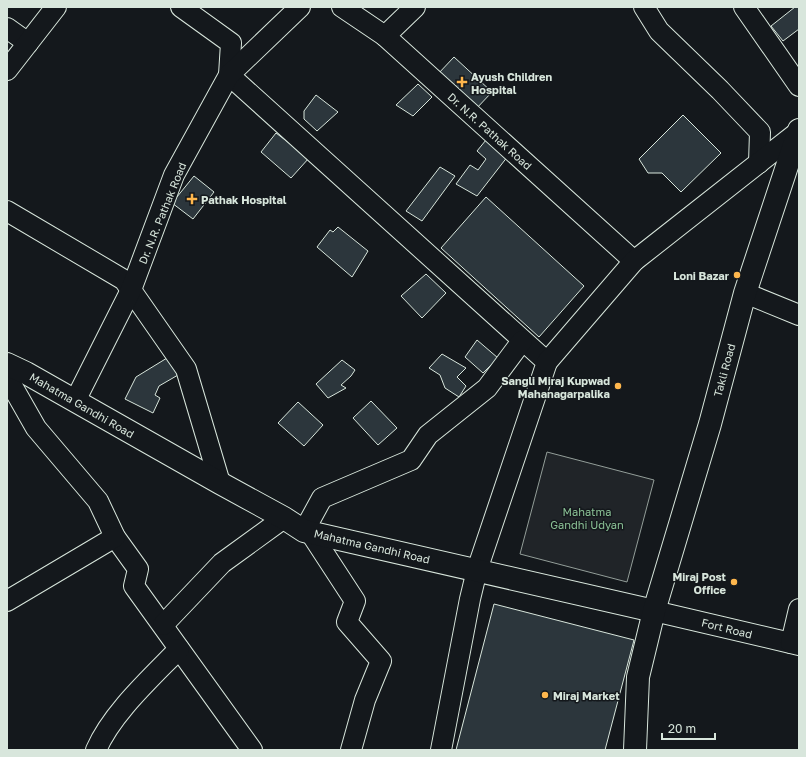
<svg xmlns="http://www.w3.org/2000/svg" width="806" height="757" viewBox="0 0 806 757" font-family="'Golos Text',sans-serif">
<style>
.green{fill:#202428;stroke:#939e99}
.building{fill:#2c363c;stroke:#d8e6dc}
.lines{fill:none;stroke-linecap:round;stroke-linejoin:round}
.minor-casing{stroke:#d8e6dc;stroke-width:22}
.major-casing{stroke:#d8e6dc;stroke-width:24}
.minor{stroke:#14181c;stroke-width:20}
.major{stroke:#14181c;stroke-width:22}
.poi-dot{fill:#ffb74d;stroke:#14181c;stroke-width:1.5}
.labels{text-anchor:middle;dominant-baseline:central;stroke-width:3;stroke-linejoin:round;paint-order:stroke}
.poi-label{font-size:11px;font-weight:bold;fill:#d8e6dc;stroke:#14181c;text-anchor:start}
.street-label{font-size:11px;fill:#d8e6dc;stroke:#14181c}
.park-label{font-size:11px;fill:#8ac095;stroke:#14181c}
</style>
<rect width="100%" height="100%" fill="#14181c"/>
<polygon class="green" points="547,452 654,480 627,582 520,554"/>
<g class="building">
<polygon points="795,7 799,7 799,29 783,41 771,26"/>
<polygon points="454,57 492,92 475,110 437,75"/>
<polygon points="418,84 432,97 413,116 396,105"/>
<polygon points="316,95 338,112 317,131 304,119 304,111"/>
<polygon points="683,115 721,153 681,192 662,173 648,173 639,159"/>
<polygon points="276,133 309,158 291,178 261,152"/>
<polygon points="486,140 508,156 477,196 456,184 470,165 478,170 486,159 477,151"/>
<polygon points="440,167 455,176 422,221 406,211"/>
<polygon points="194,176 214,192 193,219 172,203"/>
<polygon points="486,197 584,286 539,337 441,248"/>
<polygon points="338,227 368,251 352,277 317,247 330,230 333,232"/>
<polygon points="426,274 446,293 422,318 401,296"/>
<polygon points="477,340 498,358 483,373 465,357"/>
<polygon points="442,354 466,368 457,377 466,386 459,397 445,388 440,375 429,368"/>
<polygon points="167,358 178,375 159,386 155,395 160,398 153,413 125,399 136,377"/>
<polygon points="342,360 355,370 351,376 341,385 346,388 328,398 316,384"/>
<polygon points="371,401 397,428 378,445 353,418"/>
<polygon points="298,402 323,425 304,446 278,423"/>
<polygon points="494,604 634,640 605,750 456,750"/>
</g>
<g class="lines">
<defs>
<g id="minor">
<polyline points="181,7 231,43 229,75 547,362 477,570 470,599 441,750"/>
<polyline points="342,7 385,36 634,261"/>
<polyline points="644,7 659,31 720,90 760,132 759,163"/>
<polyline points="744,7 799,86"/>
<polyline points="7,28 28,43"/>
<polyline points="385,36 415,7"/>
<polyline points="7,70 56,7"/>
<polyline points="7,211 124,280 186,369 220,483"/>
<polyline points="745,293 799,315"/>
<polyline points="547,362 634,261 798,132"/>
<polyline points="7,377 36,428 98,501 115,537 138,569 134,586 252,750"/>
<polyline points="75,401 131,290 174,175 229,75 300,7"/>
<polyline points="304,531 322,498 411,460 428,435 487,388 522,341"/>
<polyline points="310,532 355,601 347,622 381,661 365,700 351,750"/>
<polyline points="7,601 115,537"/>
<polyline points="654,611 799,645"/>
<polyline points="163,625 222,563 284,518"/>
<polyline points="791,643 799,609"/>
<path d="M96,750C112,713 151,678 179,649"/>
</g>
<g id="major">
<polyline points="7,364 26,373 220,483 284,518 304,531 654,611"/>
<polyline points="635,750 638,677 654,611 710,424 745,293 799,130"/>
</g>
</defs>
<use href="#minor" class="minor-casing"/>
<use href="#major" class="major-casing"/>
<use href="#minor" class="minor"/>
<use href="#major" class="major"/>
</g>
<g class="poi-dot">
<path d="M460 76h4v4h4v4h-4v4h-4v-4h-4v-4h4z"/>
<path d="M190 193h4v4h4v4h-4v4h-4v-4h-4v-4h4z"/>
<circle cx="737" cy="275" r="4"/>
<circle cx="618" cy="386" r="4"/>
<circle cx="734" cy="582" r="4"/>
<circle cx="545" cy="695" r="4"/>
</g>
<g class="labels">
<g class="poi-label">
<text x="471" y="76">Ayush Children<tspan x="471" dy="13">Hospital</tspan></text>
<text x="201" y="199">Pathak Hospital</text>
<text x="729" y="275" text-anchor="end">Loni Bazar</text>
<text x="610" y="380" text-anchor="end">Sangli Miraj Kupwad<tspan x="610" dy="13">Mahanagarpalika</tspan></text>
<text x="726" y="576" text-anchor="end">Miraj Post<tspan x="726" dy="13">Office</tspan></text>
<text x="553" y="695">Miraj Market</text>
</g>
<g class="street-label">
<text transform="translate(490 131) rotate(42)">Dr. N.R. Pathak Road</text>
<text transform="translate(162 213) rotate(-68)">Dr. N.R. Pathak Road</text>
<text transform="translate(724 370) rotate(-75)">Takli Road</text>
<text transform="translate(82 405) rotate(30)">Mahatma Gandhi Road</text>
<text transform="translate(372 546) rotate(13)">Mahatma Gandhi Road</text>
<text transform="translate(727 628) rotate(14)">Fort Road</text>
</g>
<g class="park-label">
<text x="587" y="511">Mahatma<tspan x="587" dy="13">Gandhi Udyan</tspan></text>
</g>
</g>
<rect width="806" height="757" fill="none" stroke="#d8e6dc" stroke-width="16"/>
<path d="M662 733v6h53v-6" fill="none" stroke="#d8e6dc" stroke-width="2"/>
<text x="668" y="733" font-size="12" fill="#d8e6dc" stroke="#14181c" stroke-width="3" paint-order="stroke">20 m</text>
</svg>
